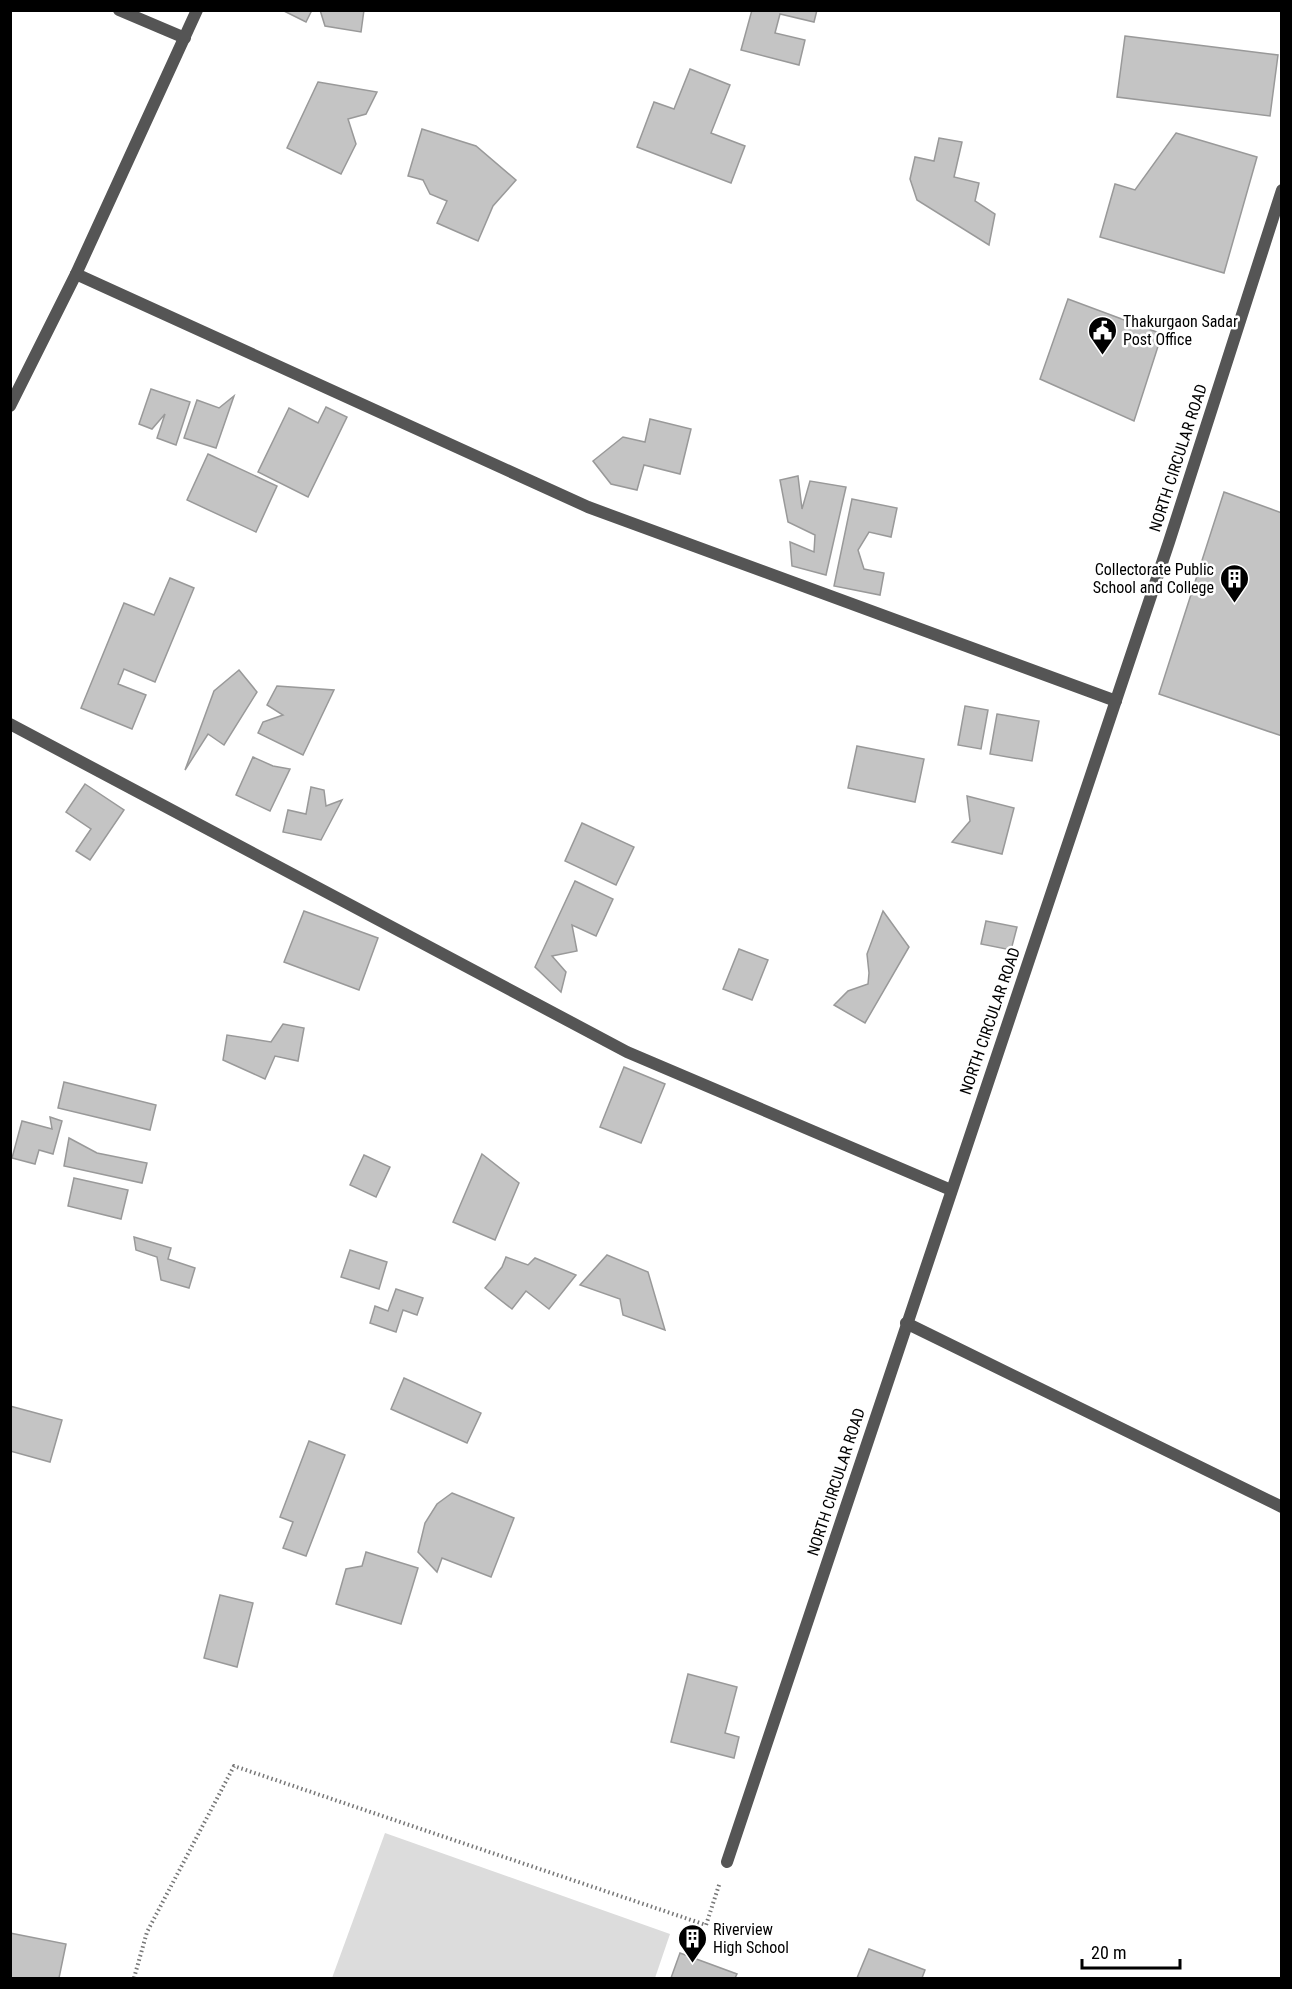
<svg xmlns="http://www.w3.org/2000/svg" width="1292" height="1989" viewBox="0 0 1292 1989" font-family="'Roboto Condensed',sans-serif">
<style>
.green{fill:#dcdcdc}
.building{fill:#c4c4c4;stroke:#999;stroke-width:1.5}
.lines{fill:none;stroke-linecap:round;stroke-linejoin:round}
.path{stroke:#777;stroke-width:4;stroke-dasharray:1.5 3;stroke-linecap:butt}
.minor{stroke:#555;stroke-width:12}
.tertiary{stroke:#555;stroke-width:12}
.labels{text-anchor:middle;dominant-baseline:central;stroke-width:5;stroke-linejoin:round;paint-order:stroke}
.poi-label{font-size:16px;fill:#000;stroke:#fff;text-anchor:start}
.street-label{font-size:16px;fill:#000;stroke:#fff}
</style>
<rect width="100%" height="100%" fill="#fff"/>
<polygon class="green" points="385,1833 670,1934 655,1978 332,1978"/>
<g class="building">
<polygon points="282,10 312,10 306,22"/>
<polygon points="320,10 364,10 361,32 325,26"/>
<polygon points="752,10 817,10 814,22 780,14 775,33 805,40 799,65 741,50"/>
<polygon points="1125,36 1278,55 1270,116 1117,97"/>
<polygon points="690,69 730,85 711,133 745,146 731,183 637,147 654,102 674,109"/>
<polygon points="318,82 377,92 366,114 348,119 356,144 341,174 287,148"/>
<polygon points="422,129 476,146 516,180 493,206 478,241 437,223 447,201 430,194 423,180 408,176"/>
<polygon points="1176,133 1257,157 1224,273 1100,237 1115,184 1135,190"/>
<polygon points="939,138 962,142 954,177 979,183 975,201 995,214 989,245 917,200 910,179 915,157 934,161"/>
<polygon points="1068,299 1162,334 1134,421 1040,379"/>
<polygon points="151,389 190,402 176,445 157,438 165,414 152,429 139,424"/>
<polygon points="234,396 216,448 184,438 197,400 219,408"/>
<polygon points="326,407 347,417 308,497 258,472 289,408 318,423"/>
<polygon points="650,419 691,429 680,474 644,465 637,490 611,484 593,461 623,437 645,442"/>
<polygon points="208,454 277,486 256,532 187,500"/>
<polygon points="798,476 802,509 810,481 846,487 826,575 792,566 790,542 814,552 815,535 788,522 780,480"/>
<polygon points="1224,492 1282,513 1282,736 1159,694"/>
<polygon points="852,499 897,508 891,537 869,532 858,550 864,569 884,573 880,595 834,586"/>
<polygon points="170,578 194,588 155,682 124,669 118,684 146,695 132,729 81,708 124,603 154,615"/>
<polygon points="239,670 257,692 224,745 208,734 185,770 214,691"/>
<polygon points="277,686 334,690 303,755 258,733 263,722 283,715 267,705"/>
<polygon points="965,706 988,710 981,749 958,745"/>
<polygon points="997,714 1039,721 1032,761 990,754"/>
<polygon points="857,746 924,759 915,802 848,788"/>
<polygon points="253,757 273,766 290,769 270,811 236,795"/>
<polygon points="85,784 124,810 90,860 76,851 91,829 66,812"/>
<polygon points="311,787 324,790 326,806 342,800 321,840 283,832 288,810 306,814"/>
<polygon points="967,796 1014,808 1002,854 952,842 970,821"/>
<polygon points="582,823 634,847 616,885 565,861"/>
<polygon points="575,881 613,899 596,936 572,925 577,951 552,956 566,972 561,992 535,967"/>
<polygon points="304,911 378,938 359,990 284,962"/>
<polygon points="883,911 909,947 865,1023 834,1005 848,991 868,984 869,973 867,954"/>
<polygon points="986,921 1017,927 1011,950 981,944"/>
<polygon points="739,949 768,960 752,1000 723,989"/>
<polygon points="283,1024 304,1028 298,1061 275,1056 265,1079 223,1060 227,1035 271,1042"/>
<polygon points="624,1067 665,1084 641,1143 600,1127"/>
<polygon points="64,1082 156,1105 150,1130 58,1108"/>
<polygon points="50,1117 62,1121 53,1154 39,1150 35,1164 12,1158 22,1121 52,1129"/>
<polygon points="69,1138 97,1153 147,1163 142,1183 64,1166"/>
<polygon points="482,1154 519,1183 495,1240 453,1222"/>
<polygon points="364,1155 390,1167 376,1197 350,1185"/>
<polygon points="74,1178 128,1190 121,1219 68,1206"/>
<polygon points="134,1237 171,1248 168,1259 195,1268 189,1288 161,1280 157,1257 136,1250"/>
<polygon points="350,1250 387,1262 379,1289 341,1277"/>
<polygon points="607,1255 648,1272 665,1330 623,1315 620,1299 580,1285"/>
<polygon points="506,1257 528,1265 535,1258 576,1275 549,1309 526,1291 512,1309 485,1288 502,1267"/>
<polygon points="396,1289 423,1298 417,1315 403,1310 396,1332 370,1323 375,1306 388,1311"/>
<polygon points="404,1378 481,1413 467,1443 391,1409"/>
<polygon points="10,1406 62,1420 50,1462 10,1451"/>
<polygon points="309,1441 345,1455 306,1556 283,1548 293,1522 280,1517"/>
<polygon points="452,1493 514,1518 491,1577 442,1558 437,1572 418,1552 425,1523 437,1504"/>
<polygon points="366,1552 418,1568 401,1624 336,1604 346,1569 362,1566"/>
<polygon points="220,1595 253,1603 237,1667 204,1658"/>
<polygon points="688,1674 737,1687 725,1733 739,1737 734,1758 671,1742"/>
<polygon points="10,1933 66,1944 59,1978 10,1978"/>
<polygon points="869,1949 925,1970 922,1978 857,1978"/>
<polygon points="680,1953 737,1974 735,1978 671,1978"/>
</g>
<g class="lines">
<polyline class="path" points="134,1978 147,1932 234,1766 706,1925 720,1882"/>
<g class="minor">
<polyline points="119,10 185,38"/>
<polyline points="76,274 588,507 1116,701"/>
<polyline points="10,724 627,1052 951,1190"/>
<polyline points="906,1323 1282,1507"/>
</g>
<g class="tertiary">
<polyline points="10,406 76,274 197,10"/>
<polyline points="727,1862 1169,542 1282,190"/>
</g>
</g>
<defs>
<symbol id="civic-pin" viewBox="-11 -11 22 30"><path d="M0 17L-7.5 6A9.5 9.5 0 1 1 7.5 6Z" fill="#000" stroke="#fff"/><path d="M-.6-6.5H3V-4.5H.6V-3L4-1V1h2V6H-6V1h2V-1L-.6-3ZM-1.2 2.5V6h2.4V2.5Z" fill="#fff"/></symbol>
<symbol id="building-pin" viewBox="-11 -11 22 30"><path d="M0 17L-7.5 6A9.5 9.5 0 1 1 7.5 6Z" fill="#000" stroke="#fff"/><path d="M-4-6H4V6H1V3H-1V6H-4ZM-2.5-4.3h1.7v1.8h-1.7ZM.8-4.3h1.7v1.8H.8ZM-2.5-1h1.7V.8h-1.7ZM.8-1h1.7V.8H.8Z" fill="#fff"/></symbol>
</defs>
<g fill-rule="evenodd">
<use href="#civic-pin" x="1086" y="314" width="33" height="45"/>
<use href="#building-pin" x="1218" y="562" width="33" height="45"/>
<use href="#building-pin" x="676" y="1922" width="33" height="45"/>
</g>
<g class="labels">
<g class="poi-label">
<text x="1123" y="321">Thakurgaon Sadar<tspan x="1123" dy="18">Post Office</tspan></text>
<text x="1214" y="569" text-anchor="end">Collectorate Public<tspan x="1214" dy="18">School and College</tspan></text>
<text x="713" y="1929">Riverview<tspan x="713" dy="18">High School</tspan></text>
</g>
<g class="street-label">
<text transform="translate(1178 458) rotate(-72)">NORTH CIRCULAR ROAD</text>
<text transform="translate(990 1021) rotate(-71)">NORTH CIRCULAR ROAD</text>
<text transform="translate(836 1482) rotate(-72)">NORTH CIRCULAR ROAD</text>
</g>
</g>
<rect width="1292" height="1989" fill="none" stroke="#000000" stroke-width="24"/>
<path d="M1082 1959v9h98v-9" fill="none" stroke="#000000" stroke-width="3"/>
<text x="1091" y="1959" font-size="18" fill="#000000" stroke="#ffffff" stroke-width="4.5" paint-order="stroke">20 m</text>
</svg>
